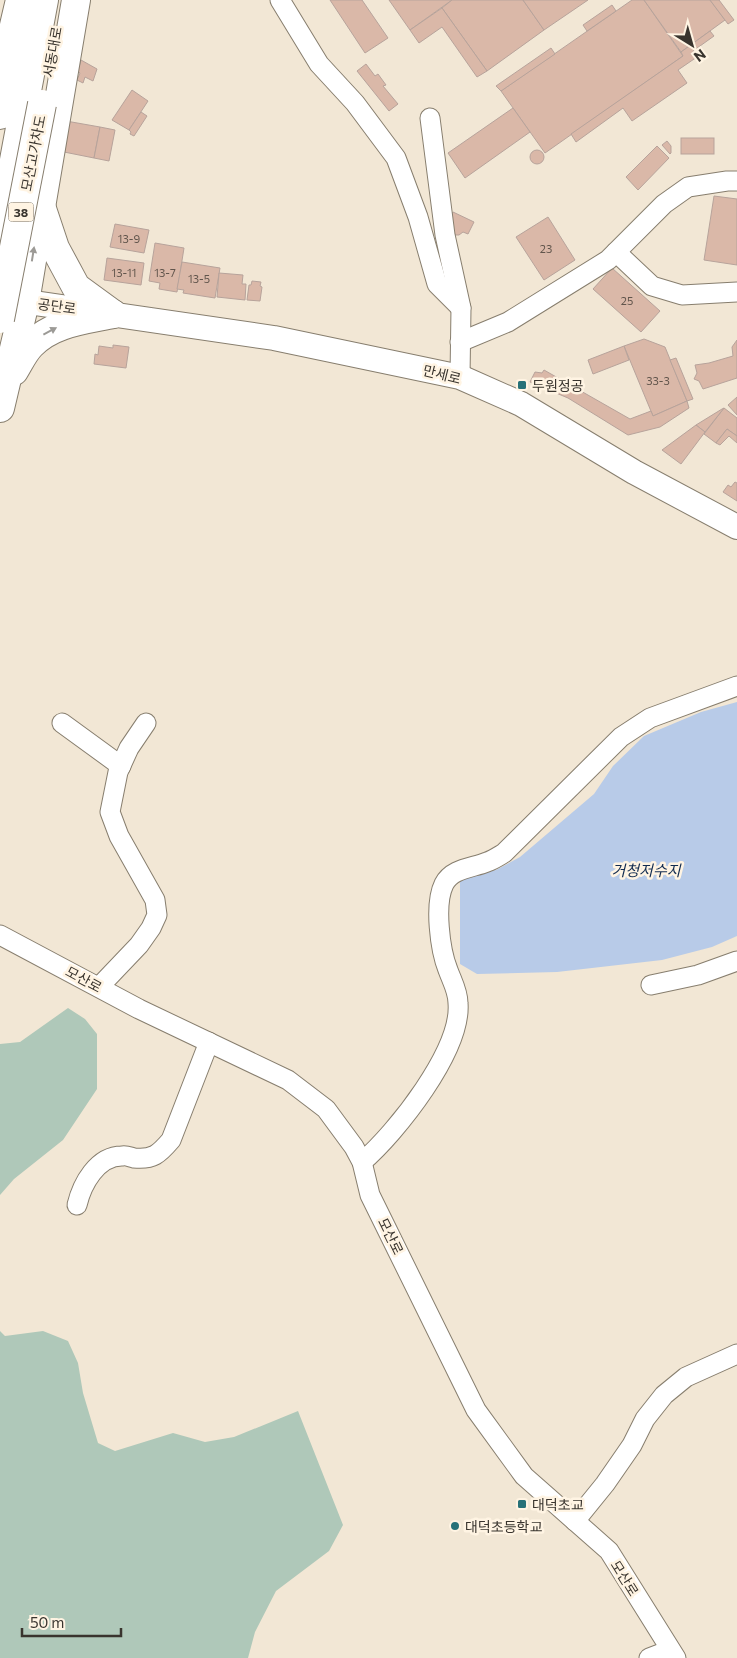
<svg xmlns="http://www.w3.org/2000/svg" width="737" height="1658" viewBox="0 0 737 1658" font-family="Commissioner,'Noto Sans KR',sans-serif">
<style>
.green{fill:#afc8b9}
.water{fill:#b8cbe8}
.building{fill:#dab8a8;stroke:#b7a39b}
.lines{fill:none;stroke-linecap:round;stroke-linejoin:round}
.minor-casing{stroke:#877e6e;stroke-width:21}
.major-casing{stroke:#877e6e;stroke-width:26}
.highway-casing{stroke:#877e6e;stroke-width:30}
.minor{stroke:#fff;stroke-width:19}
.major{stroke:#fff;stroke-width:24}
.highway{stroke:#fff;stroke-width:28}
.highway-bridge-casing{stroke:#877e6e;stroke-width:30;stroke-linecap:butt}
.highway-bridge{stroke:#fff;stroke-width:28}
.oneway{fill:#9c9a96}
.poi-dot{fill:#277178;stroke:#fff4e3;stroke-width:2}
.labels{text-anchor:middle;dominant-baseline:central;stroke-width:5;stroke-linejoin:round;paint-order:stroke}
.number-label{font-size:11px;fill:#61554c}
.shield{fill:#fff4e3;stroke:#746e64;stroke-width:1}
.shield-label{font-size:12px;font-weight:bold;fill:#39342e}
.street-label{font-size:14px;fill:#39342e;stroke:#fff4e3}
.poi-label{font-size:14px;fill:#39342e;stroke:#fff4e3;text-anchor:start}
.water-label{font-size:15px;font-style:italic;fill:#112b50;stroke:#fff4e3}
</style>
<rect width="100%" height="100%" fill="#f2e7d5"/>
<g class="green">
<polygon points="68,1008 85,1019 97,1034 97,1089 63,1140 14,1179 0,1195 0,1044 20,1042"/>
<polygon points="0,1331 5,1336 43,1331 68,1341 78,1363 83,1393 98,1443 115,1451 173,1433 205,1442 234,1437 298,1411 343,1525 329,1551 276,1591 255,1632 248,1658 0,1658"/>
</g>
<polygon class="water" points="737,702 737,936 712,947 662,960 557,972 477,974 460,964 460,880 472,873 496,870 520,857 594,794 613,766 644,736 701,712"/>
<g class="building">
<polygon points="330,0 362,0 388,38 365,53"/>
<polygon points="389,0 452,0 410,30"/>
<polygon points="452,0 523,0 544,30 487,71 442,8"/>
<polygon points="523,0 588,0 544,30"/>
<polygon points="632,0 644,0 683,56 545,153 501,91"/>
<polygon points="644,0 710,0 725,20 681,52"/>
<polygon points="710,0 719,0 734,20 728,24"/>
<polygon points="612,5 616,11 587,31 583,25"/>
<polygon points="442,8 487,71 477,77 442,27 419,43 410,30"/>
<polygon points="710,31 714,36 693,51 697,57 678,70 687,83 632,121 623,108 576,142 571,134 683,56 681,52"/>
<polygon points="551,48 555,54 501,91 496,86"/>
<polygon points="81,60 97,69 93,81 85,77 83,83 77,80 80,73 78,71"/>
<polygon points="366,64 375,76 378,74 386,85 383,86 398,104 389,111 357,71"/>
<polygon points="132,90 148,101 129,130 112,120"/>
<polygon points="513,108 530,132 465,178 448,153"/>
<polygon points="141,112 147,116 134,136 130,134 131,132 129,130"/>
<polygon points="66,121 100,127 94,158 59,151"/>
<polygon points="100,127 115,130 109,161 94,158"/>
<rect x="681" y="138" width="33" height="16"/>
<polygon points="667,141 671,146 671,153 670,154 662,145"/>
<polygon points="657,146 669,158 638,190 626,177"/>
<circle cx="537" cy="157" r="7"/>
<polygon points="714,196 737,199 737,265 704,260"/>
<polygon points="453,212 474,222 468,234 463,232 459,235 454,235 447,224"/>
<polygon points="548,217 575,260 544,280 516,237"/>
<polygon points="115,224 149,230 144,253 110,247"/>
<polygon points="155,243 184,248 177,292 159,289 160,283 149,281"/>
<polygon points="107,258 144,263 141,285 104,280"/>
<polygon points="182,262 220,268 215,298 183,293 184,290 177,289"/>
<polygon points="612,268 660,311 641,332 593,289"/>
<polygon points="219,273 243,275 242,284 246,284 245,300 217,297"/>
<polygon points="252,281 261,282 260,286 262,287 260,301 247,300 249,285 251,285"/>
<polygon points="644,339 665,347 687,401 653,416 624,346"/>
<polygon points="737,340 737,378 703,389 699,381 694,379 697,373 695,365 709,363 733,356 732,347"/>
<polygon points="113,345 129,347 126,368 94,364 95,354 98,355 99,346 113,348"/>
<polygon points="624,346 629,360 593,374 588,360"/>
<polygon points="676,358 693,399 687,401 670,360"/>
<polygon points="544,370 630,419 651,411 653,416 687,401 689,408 660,427 628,435 568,398 530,382 535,372 542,373"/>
<polygon points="737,397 737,415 728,405"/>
<polygon points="724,408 737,418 737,436 727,429 716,443 704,434"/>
<polygon points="724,408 705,432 696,425 722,409"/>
<polygon points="696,425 705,432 681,464 662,450"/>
<polygon points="727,429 737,436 737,443 729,436 720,445 716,443"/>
<polygon points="735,482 737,483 737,501 723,492 728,485 731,487"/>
</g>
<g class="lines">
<defs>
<g id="minor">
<polyline points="280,0 319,64 355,103 396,158 418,217 437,284 461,308"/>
<polyline points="430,118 445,235 461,308 460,377"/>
<polyline points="616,252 652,286 682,295 737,292"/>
<polyline points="460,342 508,322 608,260 664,204 688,187 727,181 737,181"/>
<polyline points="62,723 121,766"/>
<polyline points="0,935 139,1009 288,1080 326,1109 354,1147 362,1162 370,1195 476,1410 524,1476 609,1551 676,1658"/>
<polyline points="651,985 698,975 737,961"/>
<polyline points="99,987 139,945 151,928 157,915 155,900 119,836 110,812 118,772 129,748 146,723"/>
<path d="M362,1162C396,1133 462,1050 458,1003C458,991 452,981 448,970C440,950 434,904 444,884C452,868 473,868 487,862C493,860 499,856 504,853L621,737L650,718L737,686"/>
<path d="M77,1205C82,1184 97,1156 122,1156C126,1155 130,1157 134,1158C153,1160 159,1154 171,1140L209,1042"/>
<polyline points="575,1521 605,1484 632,1445 645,1419 664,1395 686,1377 737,1354"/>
<polyline points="649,1658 662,1653"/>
</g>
<polyline id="major" points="7,299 274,338 460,377 521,404 634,472 737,527"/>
<g id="highway">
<polyline points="0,115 12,34 20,0"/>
<polyline points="42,209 55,248 76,287 113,314"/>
<polyline points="0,235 44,0"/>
<path d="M14,371C19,363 24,352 31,345C52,323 84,320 113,314"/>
<polyline points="0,408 25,302 76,0"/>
</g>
</defs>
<use href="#minor" class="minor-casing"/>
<use href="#major" class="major-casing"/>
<use href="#highway" class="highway-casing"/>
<use href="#minor" class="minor"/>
<use href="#major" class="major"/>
<use href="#highway" class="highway"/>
<defs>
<polyline id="highway-bridge" points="0,319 42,104"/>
</defs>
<use href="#highway-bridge" class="highway-bridge-casing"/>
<use href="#highway-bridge" class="highway-bridge"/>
</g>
<defs><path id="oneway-solid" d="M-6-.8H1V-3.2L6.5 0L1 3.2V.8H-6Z" transform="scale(1.25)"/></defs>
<g class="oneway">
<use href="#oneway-solid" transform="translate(33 254) rotate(-81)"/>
<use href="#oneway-solid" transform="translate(50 331) rotate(-28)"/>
</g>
<g class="poi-dot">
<rect x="517" y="380" width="10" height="10" rx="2.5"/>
<rect x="517" y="1499" width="10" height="10" rx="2.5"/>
<circle cx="455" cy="1526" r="5"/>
</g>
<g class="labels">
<g class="number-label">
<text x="129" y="238">13-9</text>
<text x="546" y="248">23</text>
<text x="124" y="272">13-11</text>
<text x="165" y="272">13-7</text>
<text x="199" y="278">13-5</text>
<text x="627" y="300">25</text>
<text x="658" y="380">33-3</text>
</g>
<rect class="shield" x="8.5" y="202.5" width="25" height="19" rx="4"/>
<g class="shield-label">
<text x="21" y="212">38</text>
</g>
<g class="street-label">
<text transform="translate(52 52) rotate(-80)">서동대로</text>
<text transform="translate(33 153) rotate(-79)">모산고가차도</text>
<text transform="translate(57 306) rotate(8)">공단로</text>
<text transform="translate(442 374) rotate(14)">만세로</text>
<text transform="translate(84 979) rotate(28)">모산로</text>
<text transform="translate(391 1236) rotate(64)">모산로</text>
<text transform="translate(625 1578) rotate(58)">모산로</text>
</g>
<g class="poi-label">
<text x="532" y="385">두원정공</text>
<text x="532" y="1504">대덕초교</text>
<text x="465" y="1526">대덕초등학교</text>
</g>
<g class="water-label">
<text x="646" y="870">거청저수지</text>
</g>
</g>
<g transform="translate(692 45) rotate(143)" stroke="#fff4e3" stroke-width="4" paint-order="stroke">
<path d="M0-4L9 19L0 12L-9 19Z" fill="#39342e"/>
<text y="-8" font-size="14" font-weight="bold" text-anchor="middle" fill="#39342e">N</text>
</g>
<path d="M22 1628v8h99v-8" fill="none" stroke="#39342e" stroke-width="2.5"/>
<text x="30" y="1628" font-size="15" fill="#39342e" stroke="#fff4e3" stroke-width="4" paint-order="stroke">50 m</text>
</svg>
